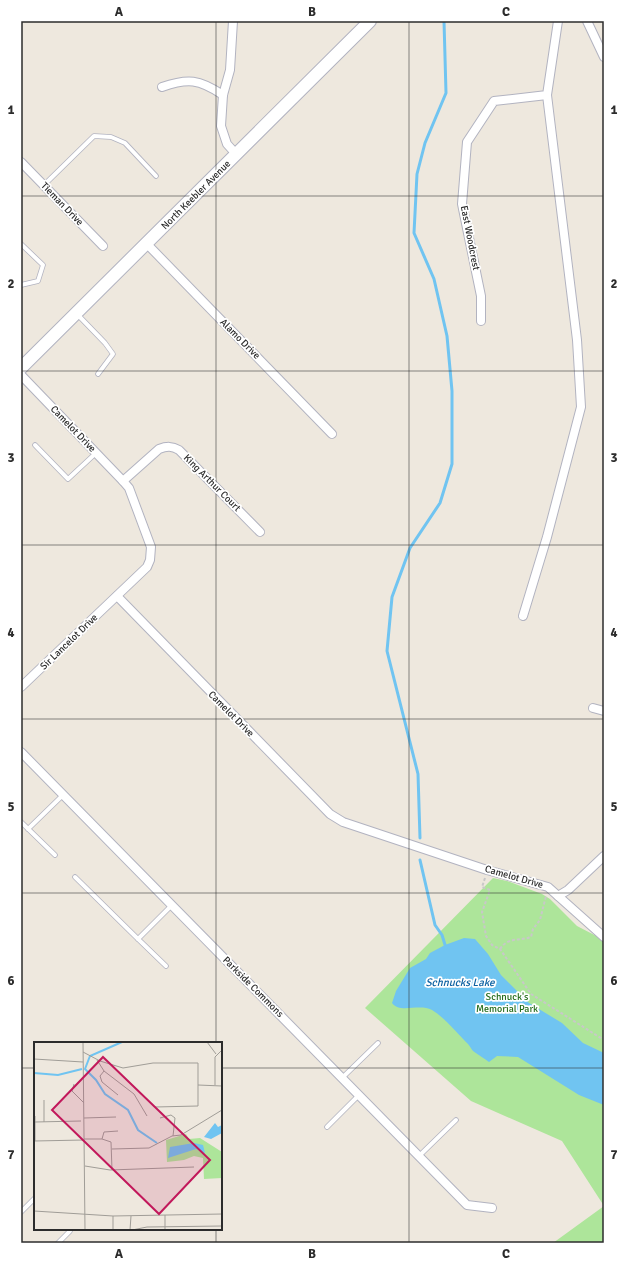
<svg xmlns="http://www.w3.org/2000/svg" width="625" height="1264" viewBox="0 0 625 1264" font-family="Signika,sans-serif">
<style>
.green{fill:#ade59a}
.water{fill:#70c4f1}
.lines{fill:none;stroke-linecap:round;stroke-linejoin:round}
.stream{stroke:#70c4f1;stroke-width:3}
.lane-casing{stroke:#b2b3c0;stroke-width:5.5}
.street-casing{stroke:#b2b3c0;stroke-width:10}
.secondary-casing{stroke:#b2b3c0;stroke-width:14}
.path{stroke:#c8c8c8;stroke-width:2;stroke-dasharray:3 2;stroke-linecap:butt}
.lane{stroke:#fff;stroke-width:4}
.street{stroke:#fff;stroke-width:8}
.secondary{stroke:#fff;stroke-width:12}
.grid{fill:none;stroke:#2c2c2c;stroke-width:1;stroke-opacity:0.55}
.labels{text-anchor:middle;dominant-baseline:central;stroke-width:3.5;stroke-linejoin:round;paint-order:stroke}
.street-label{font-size:10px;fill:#2c2c2c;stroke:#fff}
.park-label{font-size:10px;fill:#236b19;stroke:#fff}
.water-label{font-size:11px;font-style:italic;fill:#0b60a1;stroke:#fff}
.inset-river{fill:none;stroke:#70c4f1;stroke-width:2}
.inset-road{fill:none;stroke:#a09d97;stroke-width:1}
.view{fill:#c2185b;fill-opacity:0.15;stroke:#c2185b;stroke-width:2}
.inset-edge{fill:none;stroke:#2c2c2c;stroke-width:2}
.neatline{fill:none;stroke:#2c2c2c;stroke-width:1.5}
.grid-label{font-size:13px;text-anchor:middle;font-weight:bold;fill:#2c2c2c}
</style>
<rect width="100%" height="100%" fill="#eee8de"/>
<polygon class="green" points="493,878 507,881 542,894 550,899 577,926 604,940 604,1243 553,1243 604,1206 562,1141 471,1101 365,1008"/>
<path class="water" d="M464,938L475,939L488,954L501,975L529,1003L562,1023L583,1043L604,1053V1105L579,1095L518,1057L497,1056L489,1062C484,1058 478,1055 473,1051C471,1049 470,1046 468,1044C458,1034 444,1017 432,1010C419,1003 400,1014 392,1003L396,991L410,968L426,959L430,953L445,945Z"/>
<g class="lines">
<g class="stream">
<polyline points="420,838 418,774 387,651 392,597 410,548 440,503 452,464 452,391 447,336 434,279 414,233 417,174 425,143 446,93 444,21"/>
<polyline points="420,860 435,925 442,935 446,948"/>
</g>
<defs>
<g id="lane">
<polyline points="44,185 94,136 111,137 125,143 156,176"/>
<polyline points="21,244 43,265 38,281 21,285"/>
<polyline points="77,314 105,343 113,354 98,374"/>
<polyline points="35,445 68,479 96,453"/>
<polyline points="21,822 55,855"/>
<polyline points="28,829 63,795"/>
<polyline points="75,877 138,939 172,905"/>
<polyline points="138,939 166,966"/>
<polyline points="342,1078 378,1043"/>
<polyline points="327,1127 359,1095"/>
<polyline points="419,1156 456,1120"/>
<polyline points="21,1212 35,1198"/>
<polyline points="58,1243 70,1231 69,1229"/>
</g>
<g id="street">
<polyline points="233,21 230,70 223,95 221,126 227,144 237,155"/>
<polyline points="587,21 604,57"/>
<path d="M162,87C188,78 199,79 223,95"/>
<polyline points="21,162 103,246"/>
<polyline points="147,244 332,434"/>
<polyline points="481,321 481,296 462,204 467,142 494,101 547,95 558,21"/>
<polyline points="21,375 123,481 129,488 151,547 150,560 147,567 21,687"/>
<path d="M123,481L159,449C167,446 172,446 179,450L260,532"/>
<polyline points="117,596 330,814 343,822 487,870 548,887 604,937"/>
<polyline points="523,616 547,537 581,407 577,340 547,95"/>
<polyline points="593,708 604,711"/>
<polyline points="21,752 467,1205 492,1208"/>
<polyline points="558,896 568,890 604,856"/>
</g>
<polyline id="secondary" points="21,368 370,21"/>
</defs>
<use href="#lane" class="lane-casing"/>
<use href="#street" class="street-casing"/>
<use href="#secondary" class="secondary-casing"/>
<g class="path">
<polyline points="485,878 482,887 490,890 482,912 486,936 492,945 500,949 531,994 604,1040"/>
<path d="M500,949C508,937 519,941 531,937L533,929L540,920L546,896"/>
</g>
<use href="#lane" class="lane"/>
<use href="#street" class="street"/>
<use href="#secondary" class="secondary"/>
</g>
<path class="grid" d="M216,21V1043M409,21V1243M21,196H604M21,371H604M21,545H604M21,719H604M21,893H604M21,1068H35M221,1068H604M216,1229V1243"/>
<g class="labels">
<g class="street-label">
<text transform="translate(196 195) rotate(-45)">North Keebler Avenue</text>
<text transform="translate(62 204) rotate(46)">Tieman Drive</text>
<text transform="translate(470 238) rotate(79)">East Woodcrest</text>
<text transform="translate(240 339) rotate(45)">Alamo Drive</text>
<text transform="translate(73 429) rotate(46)">Camelot Drive</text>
<text transform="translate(212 483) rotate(45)">King Arthur Court</text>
<text transform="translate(69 642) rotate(-44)">Sir Lancelot Drive</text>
<text transform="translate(231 714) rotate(45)">Camelot Drive</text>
<text transform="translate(514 877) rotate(16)">Camelot Drive</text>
<text transform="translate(253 987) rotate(45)">Parkside Commons</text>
</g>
<g class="park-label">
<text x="507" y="997">Schnuck's<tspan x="507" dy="12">Memorial Park</tspan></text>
</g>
<g class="water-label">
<text x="460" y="982">Schnucks Lake</text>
</g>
</g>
<g transform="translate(34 1042)">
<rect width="188" height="188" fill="#eee8de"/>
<path d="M152,92L155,97L166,96L188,110V136L170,137L169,116L160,114L150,118L133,120L132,98Z" fill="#ade59a"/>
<path d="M181,81L184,85L188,83V91L177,97L170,95ZM160,101L169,103L171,111L162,107L134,116L136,105Z" fill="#70c4f1"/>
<path class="inset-river" d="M88,0L56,14L51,27L62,38L71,52L94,68L104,88L123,101M0,31L24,33L48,27"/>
<path class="inset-road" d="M49,0L51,188M173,0L182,12M49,10L66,19L89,26L119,21H164V64L121,65M0,17L49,20M63,18L70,29L66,34L68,40L84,53M70,29L100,52L113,74M40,42L38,49L50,61M164,43L188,44M181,43V15L187,9M10,58V80M1,74V99M50,76L82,75M126,76L137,73L141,76L139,94M1,80L47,79M50,97H68L77,100L78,128M68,97L70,90L84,89M0,99L50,98M78,107L115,106L138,94L147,93L188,68M51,124L76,128L160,125M0,169L79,174L188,172M131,173V188M79,188V174M96,188L97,174M98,188L113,185L188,184"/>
<path class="view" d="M69,15L176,118L125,172L18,68Z"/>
<rect width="188" height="188" class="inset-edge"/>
</g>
<rect width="625" height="1264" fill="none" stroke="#ffffff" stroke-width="44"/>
<rect x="22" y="22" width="581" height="1220" class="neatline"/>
<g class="grid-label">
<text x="119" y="16">A</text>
<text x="312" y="16">B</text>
<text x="506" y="16">C</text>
<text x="11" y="114">1</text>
<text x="614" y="114">1</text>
<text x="11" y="288">2</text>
<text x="614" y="288">2</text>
<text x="11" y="462">3</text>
<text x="614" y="462">3</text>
<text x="11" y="637">4</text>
<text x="614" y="637">4</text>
<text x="11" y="811">5</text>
<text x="614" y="811">5</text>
<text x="11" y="985">6</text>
<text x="614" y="985">6</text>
<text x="11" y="1159">7</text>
<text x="614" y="1159">7</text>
<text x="119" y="1258">A</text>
<text x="312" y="1258">B</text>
<text x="506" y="1258">C</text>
</g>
</svg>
